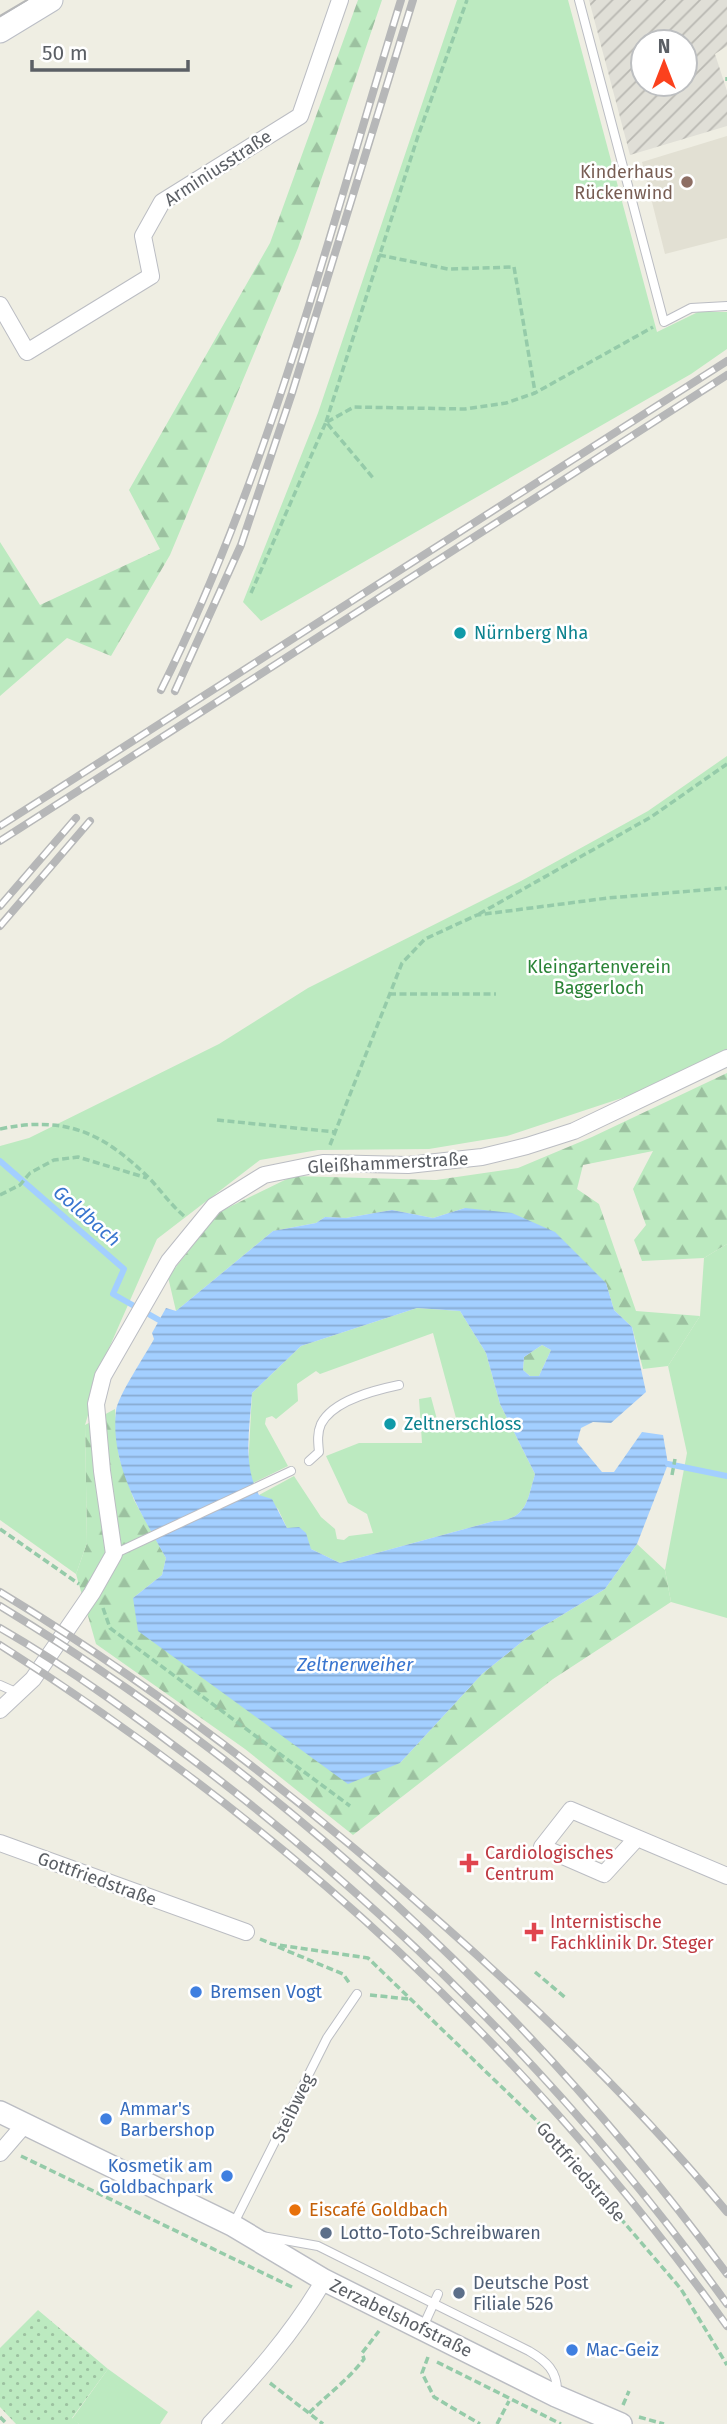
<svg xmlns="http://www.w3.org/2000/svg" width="727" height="2424" viewBox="0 0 727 2424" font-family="'Fira Sans',sans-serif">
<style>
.industrial{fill:url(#industrial-furrows);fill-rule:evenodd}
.education{fill:#e2e0d3}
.grass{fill:url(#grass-dots)}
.forest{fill:url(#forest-firs)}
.garden{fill:#bceac0}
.water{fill:url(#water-rules);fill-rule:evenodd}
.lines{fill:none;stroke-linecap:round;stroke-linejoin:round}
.stream{stroke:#a3cfff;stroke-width:6}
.service-casing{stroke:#bbbdc3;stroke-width:10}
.minor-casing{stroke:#bbbdc3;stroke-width:18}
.tertiary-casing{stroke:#bbbdc3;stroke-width:24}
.secondary-casing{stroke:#bbbec6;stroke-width:25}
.path{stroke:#95cba9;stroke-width:3.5;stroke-dasharray:7 3.5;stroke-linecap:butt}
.service{stroke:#fff;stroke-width:8}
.minor{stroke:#fff;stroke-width:16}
.tertiary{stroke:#fff;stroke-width:21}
.secondary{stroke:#fff;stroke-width:23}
.tram{stroke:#b6b7b8;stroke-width:2}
.rail-casing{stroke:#b6b7b8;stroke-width:8}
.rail{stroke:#fff;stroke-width:5;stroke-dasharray:16;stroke-linecap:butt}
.education-dot{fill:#8d6e63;stroke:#fff;stroke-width:2.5}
.culture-dot{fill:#0f9aa8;stroke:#fff;stroke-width:2.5}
.health-dot{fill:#e0444e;stroke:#fff;stroke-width:2.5}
.shop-dot{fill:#3f7fe0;stroke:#fff;stroke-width:2.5}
.food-dot{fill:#e8710a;stroke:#fff;stroke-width:2.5}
.service-dot{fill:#5c6f8a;stroke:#fff;stroke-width:2.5}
.labels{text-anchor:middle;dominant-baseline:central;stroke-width:5;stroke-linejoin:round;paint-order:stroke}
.street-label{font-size:18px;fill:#5b5f65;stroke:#fff}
.education-label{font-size:18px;fill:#785e54;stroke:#fff;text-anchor:end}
.culture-label{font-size:18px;fill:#0d838f;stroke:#fff;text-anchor:start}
.park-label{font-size:18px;fill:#2b8437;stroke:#fff}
.health-label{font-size:18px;fill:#be3a42;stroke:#fff;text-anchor:start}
.shop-label{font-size:18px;fill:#366cbe;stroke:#fff;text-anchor:start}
.food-label{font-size:18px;fill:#c56008;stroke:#fff;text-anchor:start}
.service-label{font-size:18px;fill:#4e5e75;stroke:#fff;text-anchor:start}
.water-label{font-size:19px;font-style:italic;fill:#3975cf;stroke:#fff}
</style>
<defs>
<pattern id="industrial-furrows" width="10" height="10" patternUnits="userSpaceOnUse" patternTransform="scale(1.75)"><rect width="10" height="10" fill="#e0dfd7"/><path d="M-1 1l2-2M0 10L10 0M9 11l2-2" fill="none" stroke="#b9b8b2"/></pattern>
<pattern id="grass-dots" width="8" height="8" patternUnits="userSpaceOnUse" patternTransform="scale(1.75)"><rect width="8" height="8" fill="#bceac0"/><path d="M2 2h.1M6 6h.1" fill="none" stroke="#9cc1a0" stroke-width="1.8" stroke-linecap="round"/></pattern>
<pattern id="forest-firs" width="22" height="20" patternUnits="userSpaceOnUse" patternTransform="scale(1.75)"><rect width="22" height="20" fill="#bceac0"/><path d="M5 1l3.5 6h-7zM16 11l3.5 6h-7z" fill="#9cc1a0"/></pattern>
<pattern id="water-rules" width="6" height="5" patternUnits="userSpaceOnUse" patternTransform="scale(1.75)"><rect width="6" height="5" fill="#a3cfff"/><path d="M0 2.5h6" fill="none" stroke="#88abd2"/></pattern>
</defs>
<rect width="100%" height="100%" fill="#efeee3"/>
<path class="industrial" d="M589,0H727V46L715,54L727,91V126L630,155ZM643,42H685V84H643Z"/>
<polygon class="education" points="727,136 727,238 665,254 642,162"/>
<polygon class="grass" points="38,2310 108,2369 72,2418 79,2424 16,2424 0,2407 0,2348"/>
<g class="forest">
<polygon points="358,0 382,0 298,248 170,555 111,656 67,638 0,696 0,542 40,605 160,549 129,490 270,243"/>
<polygon points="727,1073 727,1244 704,1258 642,1261 634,1240 646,1225 633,1189 653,1151 583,1165 577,1189 599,1204 636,1311 700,1316 668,1366 643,1369 632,1327 614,1310 606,1283 465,1208 433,1218 392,1210 346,1218 325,1217 316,1223 273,1231 176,1311 168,1277 219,1212 293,1176 436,1180 518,1168 592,1137"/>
<polygon points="542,1345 551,1350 539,1376 530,1376 523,1370 524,1357"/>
<polygon points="115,1409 119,1457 134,1500 166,1558 162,1575 133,1598 400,1763 482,1674 534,1632 605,1589 637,1544 665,1570 671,1602 553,1679 353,1835 245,1749 96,1644 76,1574 87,1543 85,1425"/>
</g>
<g class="garden">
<polygon points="457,0 568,0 657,332 698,312 727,312 727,349 691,374 261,621 243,602 318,413"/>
<polygon points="727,756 727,1052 640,1092 507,1136 429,1149 318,1150 260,1160 157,1239 106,1355 85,1425 87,1543 76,1574 0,1520 0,1146 29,1138 219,1044 308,988 521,881 648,811"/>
<polygon points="727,1244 727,1618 671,1602 665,1570 687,1453 668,1366 700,1316 704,1258"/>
<path d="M417,1308L460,1311L486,1353L500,1404L535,1474C527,1501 527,1520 494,1521L340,1563L311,1549L287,1528L278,1509L259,1495L294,1476L321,1517L335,1529L337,1539L344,1540L349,1536L373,1533L367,1514L348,1503L326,1456L359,1443H422L419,1399L431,1397L438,1423L456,1418L433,1333L320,1374L316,1371L297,1384L298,1401L276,1419L272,1416L266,1418L265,1424L288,1466L253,1483L248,1469L252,1393L301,1346Z"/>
<polygon points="108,2369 168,2412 160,2424 79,2424 72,2419"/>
</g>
<path class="water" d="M465,1208L512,1213L555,1232L606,1283L614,1310L632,1327L646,1392L611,1423L593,1422L581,1428L577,1442L602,1472H614L642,1432L663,1435L668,1464L637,1544L605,1589L534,1632L482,1674L400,1763L348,1784L138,1631L133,1598L162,1575L166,1558C141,1513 110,1465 116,1411C117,1397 146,1354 154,1339L152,1333L166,1308L176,1311L273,1231L316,1223L325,1217L346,1218L392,1210L433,1218ZM417,1308L460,1311L486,1353L500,1404L535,1474C527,1501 527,1520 494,1521L340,1563L311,1549L306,1533L299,1527L287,1528L272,1499L259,1495C242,1464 250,1427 252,1393L301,1346ZM542,1345L551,1350L539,1376H530L523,1370L524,1357Z"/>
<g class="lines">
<g class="stream">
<polyline points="0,1161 124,1269 113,1294 159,1320"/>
<polyline points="668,1464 727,1476"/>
</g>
<defs>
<g id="service">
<polyline points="579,0 664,322 691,308 727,306"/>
<path d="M309,1461L319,1452C318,1442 317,1433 321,1424C333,1400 375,1390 399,1385"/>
<polyline points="114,1554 291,1471"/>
<polyline points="0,1685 18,1693"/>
<polyline points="234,2223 327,2038 357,1994"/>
<path d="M262,2236L318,2246L529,2351C546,2361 558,2371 557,2393"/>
<polyline points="422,2329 438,2294"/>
</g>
<g id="minor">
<polyline points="0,305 27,352 151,276 143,236 162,202 300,116 340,0"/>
<polyline points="0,1710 33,1679 92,1593 114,1554 102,1471 96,1404 103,1376 169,1261 214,1206 264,1175 323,1163 408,1165 482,1157 527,1146 574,1131 727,1058"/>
<polyline points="637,1838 604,1874 542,1847 571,1810 727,1876"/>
<polyline points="0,1843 246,1932"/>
<polyline points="0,2153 25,2124"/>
<path d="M210,2424C252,2379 293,2334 324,2280"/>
</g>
<polyline id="tertiary" points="0,2112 232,2225 324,2280 556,2396 621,2424"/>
<polyline id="secondary" points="0,31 51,0"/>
</defs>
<use href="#service" class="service-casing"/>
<use href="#minor" class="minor-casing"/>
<use href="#tertiary" class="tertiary-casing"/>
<use href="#secondary" class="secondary-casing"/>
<g class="path">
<polyline points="727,77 727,81"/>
<polyline points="379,255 448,269 514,267 535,392"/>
<polyline points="326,422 418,136 467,0"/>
<polyline points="327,422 354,407 465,409 506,403 535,393 653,327"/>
<polyline points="251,593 326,422 374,479"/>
<polyline points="479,914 651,817 727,764"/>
<polyline points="389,994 496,994"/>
<polyline points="217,1120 335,1132"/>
<path d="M0,1129C66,1115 104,1133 151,1180C162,1192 172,1206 184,1216"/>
<polyline points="330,1145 402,963 425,939 477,915 608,898 727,888"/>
<polyline points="0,1195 20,1185 30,1173 54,1160 78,1157 147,1178"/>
<polyline points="672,1475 675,1459"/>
<polyline points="0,1529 79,1584"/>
<polyline points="103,1608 110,1628 350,1806"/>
<polyline points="260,1939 272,1944 368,1958 537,2121 681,2289 727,2365"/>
<polyline points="278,1947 343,1974 350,1984"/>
<polyline points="535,1972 567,1999"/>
<polyline points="370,1995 408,1999"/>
<polyline points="21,2156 294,2288"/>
<polyline points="428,2357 422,2373 434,2397 480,2424"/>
<polyline points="437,2362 561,2424"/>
<polyline points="270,2383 323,2424"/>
<polyline points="623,2405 629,2391"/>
<path d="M309,2413C328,2394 348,2380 364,2359L362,2353L379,2331"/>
<polyline points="0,2417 7,2424"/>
<polyline points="639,2417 664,2424"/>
<polyline points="497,2424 509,2401"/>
</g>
<use href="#service" class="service"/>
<use href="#minor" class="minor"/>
<use href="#tertiary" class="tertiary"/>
<use href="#secondary" class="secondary"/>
<polyline class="tram" points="0,16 27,0"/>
<defs>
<g id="rail">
<path d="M161,690C270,472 329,232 401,0"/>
<polyline points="175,691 241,545 292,393 413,0"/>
<polyline points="0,826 727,361"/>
<polyline points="0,841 727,375"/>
<polyline points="0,906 76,818"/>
<polyline points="0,926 90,821"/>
<path d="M0,1592C157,1687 303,1801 440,1922C542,2012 640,2107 727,2212"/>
<path d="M0,1606C282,1777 532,2009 727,2274"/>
<path d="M0,1628C71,1669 139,1719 205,1769C404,1921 581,2100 727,2304"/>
<path d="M0,1645C290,1830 526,2046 727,2326"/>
</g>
</defs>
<use href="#rail" class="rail-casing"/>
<use href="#rail" class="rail"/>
</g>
<circle class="education-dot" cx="687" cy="182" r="7"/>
<g class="culture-dot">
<circle cx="460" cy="633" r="7"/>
<circle cx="390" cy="1424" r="7"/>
</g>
<g class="health-dot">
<path d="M465.5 1852.5h7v7h7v7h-7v7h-7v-7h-7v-7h7z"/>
<path d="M530.5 1921.5h7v7h7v7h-7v7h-7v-7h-7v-7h7z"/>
</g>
<g class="shop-dot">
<circle cx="196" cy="1992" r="7"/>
<circle cx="106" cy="2119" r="7"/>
<circle cx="227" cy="2176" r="7"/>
<circle cx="572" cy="2350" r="7"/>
</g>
<circle class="food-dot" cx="295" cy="2210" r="7"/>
<g class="service-dot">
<circle cx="326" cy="2233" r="7"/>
<circle cx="459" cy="2293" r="7"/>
</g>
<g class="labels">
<g class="street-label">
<text transform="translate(218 168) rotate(-33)">Arminiusstraße</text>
<text transform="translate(388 1163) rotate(-3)">Gleißhammerstraße</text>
<text transform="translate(97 1879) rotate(20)">Gottfriedstraße</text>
<text transform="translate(293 2108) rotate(-64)">Steibweg</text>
<text transform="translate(581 2172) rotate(49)">Gottfriedstraße</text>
<text transform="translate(401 2318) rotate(26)">Zerzabelshofstraße</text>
</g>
<g class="education-label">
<text x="673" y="172">Kinderhaus<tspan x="673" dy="21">Rückenwind</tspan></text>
</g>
<g class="culture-label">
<text x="474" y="633">Nürnberg Nha</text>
<text x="404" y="1424">Zeltnerschloss</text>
</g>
<g class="park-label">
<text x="599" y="967">Kleingartenverein<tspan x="599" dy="21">Baggerloch</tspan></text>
</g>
<g class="health-label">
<text x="485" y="1853">Cardiologisches<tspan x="485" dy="21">Centrum</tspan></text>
<text x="550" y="1922">Internistische<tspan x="550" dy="21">Fachklinik Dr. Steger</tspan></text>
</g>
<g class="shop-label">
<text x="210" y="1992">Bremsen Vogt</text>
<text x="120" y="2109">Ammar's<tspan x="120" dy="21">Barbershop</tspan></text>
<text x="213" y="2166" text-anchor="end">Kosmetik am<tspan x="213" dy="21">Goldbachpark</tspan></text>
<text x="586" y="2350">Mac-Geiz</text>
</g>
<g class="food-label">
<text x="309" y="2210">Eiscafé Goldbach</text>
</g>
<g class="service-label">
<text x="340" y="2233">Lotto-Toto-Schreibwaren</text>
<text x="473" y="2283">Deutsche Post<tspan x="473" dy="21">Filiale 526</tspan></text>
</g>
<g class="water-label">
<text transform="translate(87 1216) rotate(41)">Goldbach</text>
<text x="355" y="1664">Zeltnerweiher</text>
</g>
</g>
<g transform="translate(664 63)"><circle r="33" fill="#ffffff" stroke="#bdbfc1" stroke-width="2"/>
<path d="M0-5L12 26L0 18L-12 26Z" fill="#fb411d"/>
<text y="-10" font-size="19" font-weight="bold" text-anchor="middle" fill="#5b5f65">N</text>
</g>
<path d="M32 60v10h156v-10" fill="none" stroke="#5b5f65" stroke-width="3.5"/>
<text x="42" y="60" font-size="21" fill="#5b5f65" stroke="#ffffff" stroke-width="5" paint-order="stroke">50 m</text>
</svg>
